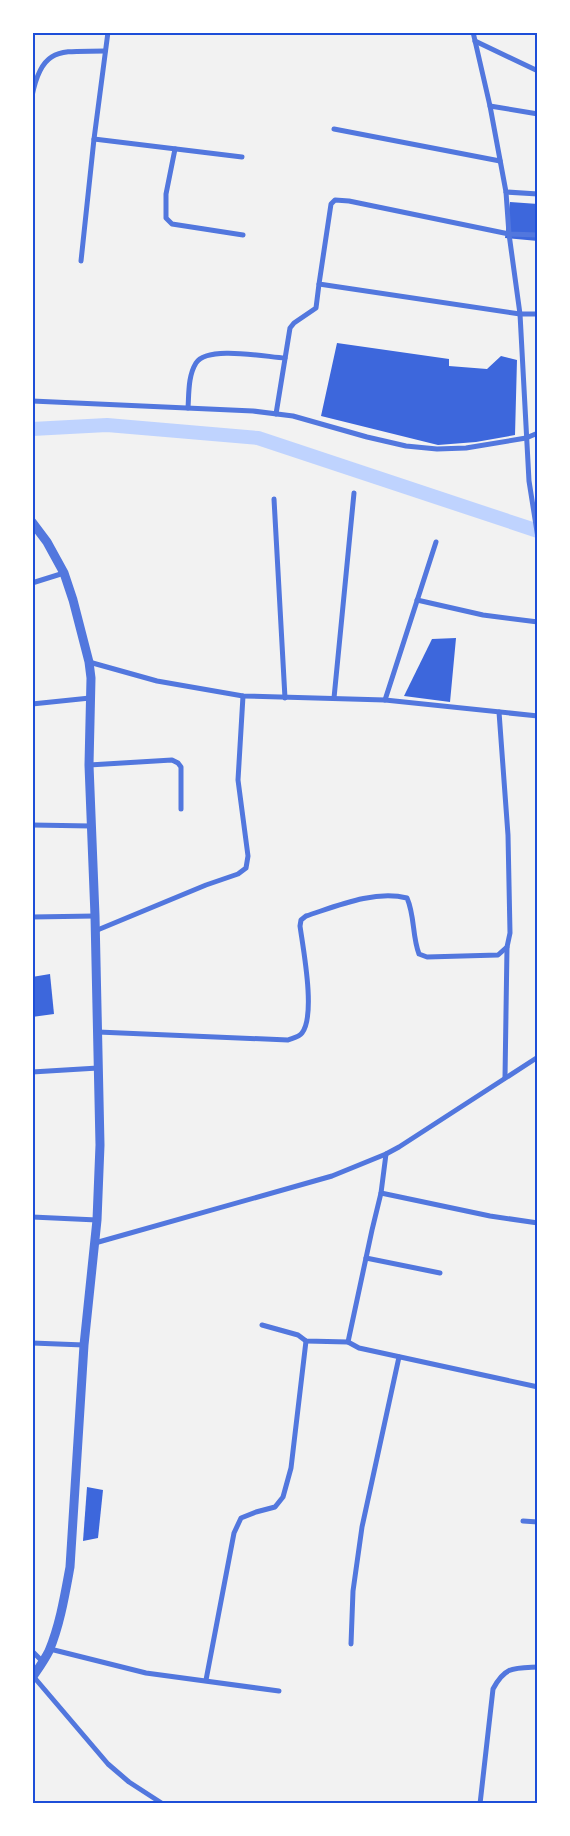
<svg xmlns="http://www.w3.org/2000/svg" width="570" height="1836" viewBox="0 0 570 1836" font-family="'PT Sans',sans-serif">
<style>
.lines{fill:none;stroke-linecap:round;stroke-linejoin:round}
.canal{stroke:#bfd3fe;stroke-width:14}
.building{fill:#3d67dc}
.minor{stroke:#5277de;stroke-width:5}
.tertiary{stroke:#5277de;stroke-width:9}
.neatline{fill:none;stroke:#1d4ed8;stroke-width:2}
</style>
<rect width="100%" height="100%" fill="#f2f2f2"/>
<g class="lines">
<polyline class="canal" points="32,429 107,425 258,438 538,531"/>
</g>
<g class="building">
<polygon points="510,202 538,204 538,241 505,238"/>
<polygon points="337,343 449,359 449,366 487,369 501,356 517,360 515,435 476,442 438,445 321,416"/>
<polygon points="456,638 450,702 404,696 432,639"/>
<polygon points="50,974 54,1014 32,1017 32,977"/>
<polygon points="87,1487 103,1490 98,1538 83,1541"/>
</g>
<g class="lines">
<g class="minor">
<polyline points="473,32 490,106 506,192 509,234 520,314 529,481 538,538"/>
<polyline points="475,41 538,71"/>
<path d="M32,96C42,45 61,52 105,51"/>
<polyline points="490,106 538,114"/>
<polyline points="334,129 500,161"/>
<polyline points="94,139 242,157"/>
<polyline points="175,149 166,194 166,218 172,224 243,235"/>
<polyline points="506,192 538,194"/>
<polyline points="538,235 509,234 349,201 335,200 331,204 319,284 520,314 538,314"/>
<polyline points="81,261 94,139 108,32"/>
<polyline points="32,401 253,411 293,416 367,437 406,446 437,449 466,448 526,438 538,433"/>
<path d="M188,408C189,393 188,376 196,363C207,345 266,357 285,358"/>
<polyline points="276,414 290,328 294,323 316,308 319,284"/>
<polyline points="274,499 285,698"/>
<polyline points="32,583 64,573"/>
<polyline points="417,600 483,615 538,622"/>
<polyline points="89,662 157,681 243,696 385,700 538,716"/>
<polyline points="334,698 354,493"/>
<polyline points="385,700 436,542"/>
<polyline points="32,704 90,698"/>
<polyline points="89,765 172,760 178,763 181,767 181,809"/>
<polyline points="32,825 91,826"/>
<polyline points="32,917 95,916"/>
<polyline points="95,931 206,885 238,874 246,868 248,856 238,780 243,696"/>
<path d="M98,1032L288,1040C293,1038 299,1037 302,1033C316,1015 303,948 300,926L301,920L306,916C337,906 374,890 407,898C415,916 412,936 419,954L427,957L498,955L507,947L510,933L508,835L499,712"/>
<polyline points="32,1072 98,1068"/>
<polyline points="505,1078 507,947"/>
<polyline points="381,1193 490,1216 538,1223"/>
<polyline points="32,1217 97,1220"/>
<polyline points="95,1243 332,1176 386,1154 399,1147 538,1057"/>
<polyline points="366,1258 440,1273"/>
<polyline points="262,1325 298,1335 306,1341 348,1342 359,1348 538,1387"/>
<polyline points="348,1342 372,1230 381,1193 386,1154"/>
<polyline points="32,1343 84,1345"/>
<polyline points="523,1521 538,1522"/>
<polyline points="351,1644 353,1591 362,1527 399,1357"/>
<polyline points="50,1649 146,1673 279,1691"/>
<polyline points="32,1651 43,1662"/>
<polyline points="33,1676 108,1764 129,1782 163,1804"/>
<polyline points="206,1680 234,1533 241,1518 256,1512 275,1507 283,1497 291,1468 306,1341"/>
<path d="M480,1804L493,1689C505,1666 514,1668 538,1667"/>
</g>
<path class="tertiary" d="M32,522L47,542L64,573L73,600L89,662L91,678L89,765L95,916L100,1145L97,1220L84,1345L70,1567C65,1594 60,1625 49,1651C44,1661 38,1669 32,1678"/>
</g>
<rect width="570" height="1836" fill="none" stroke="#ffffff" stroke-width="68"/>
<rect x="34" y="34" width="502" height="1768" class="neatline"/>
</svg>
